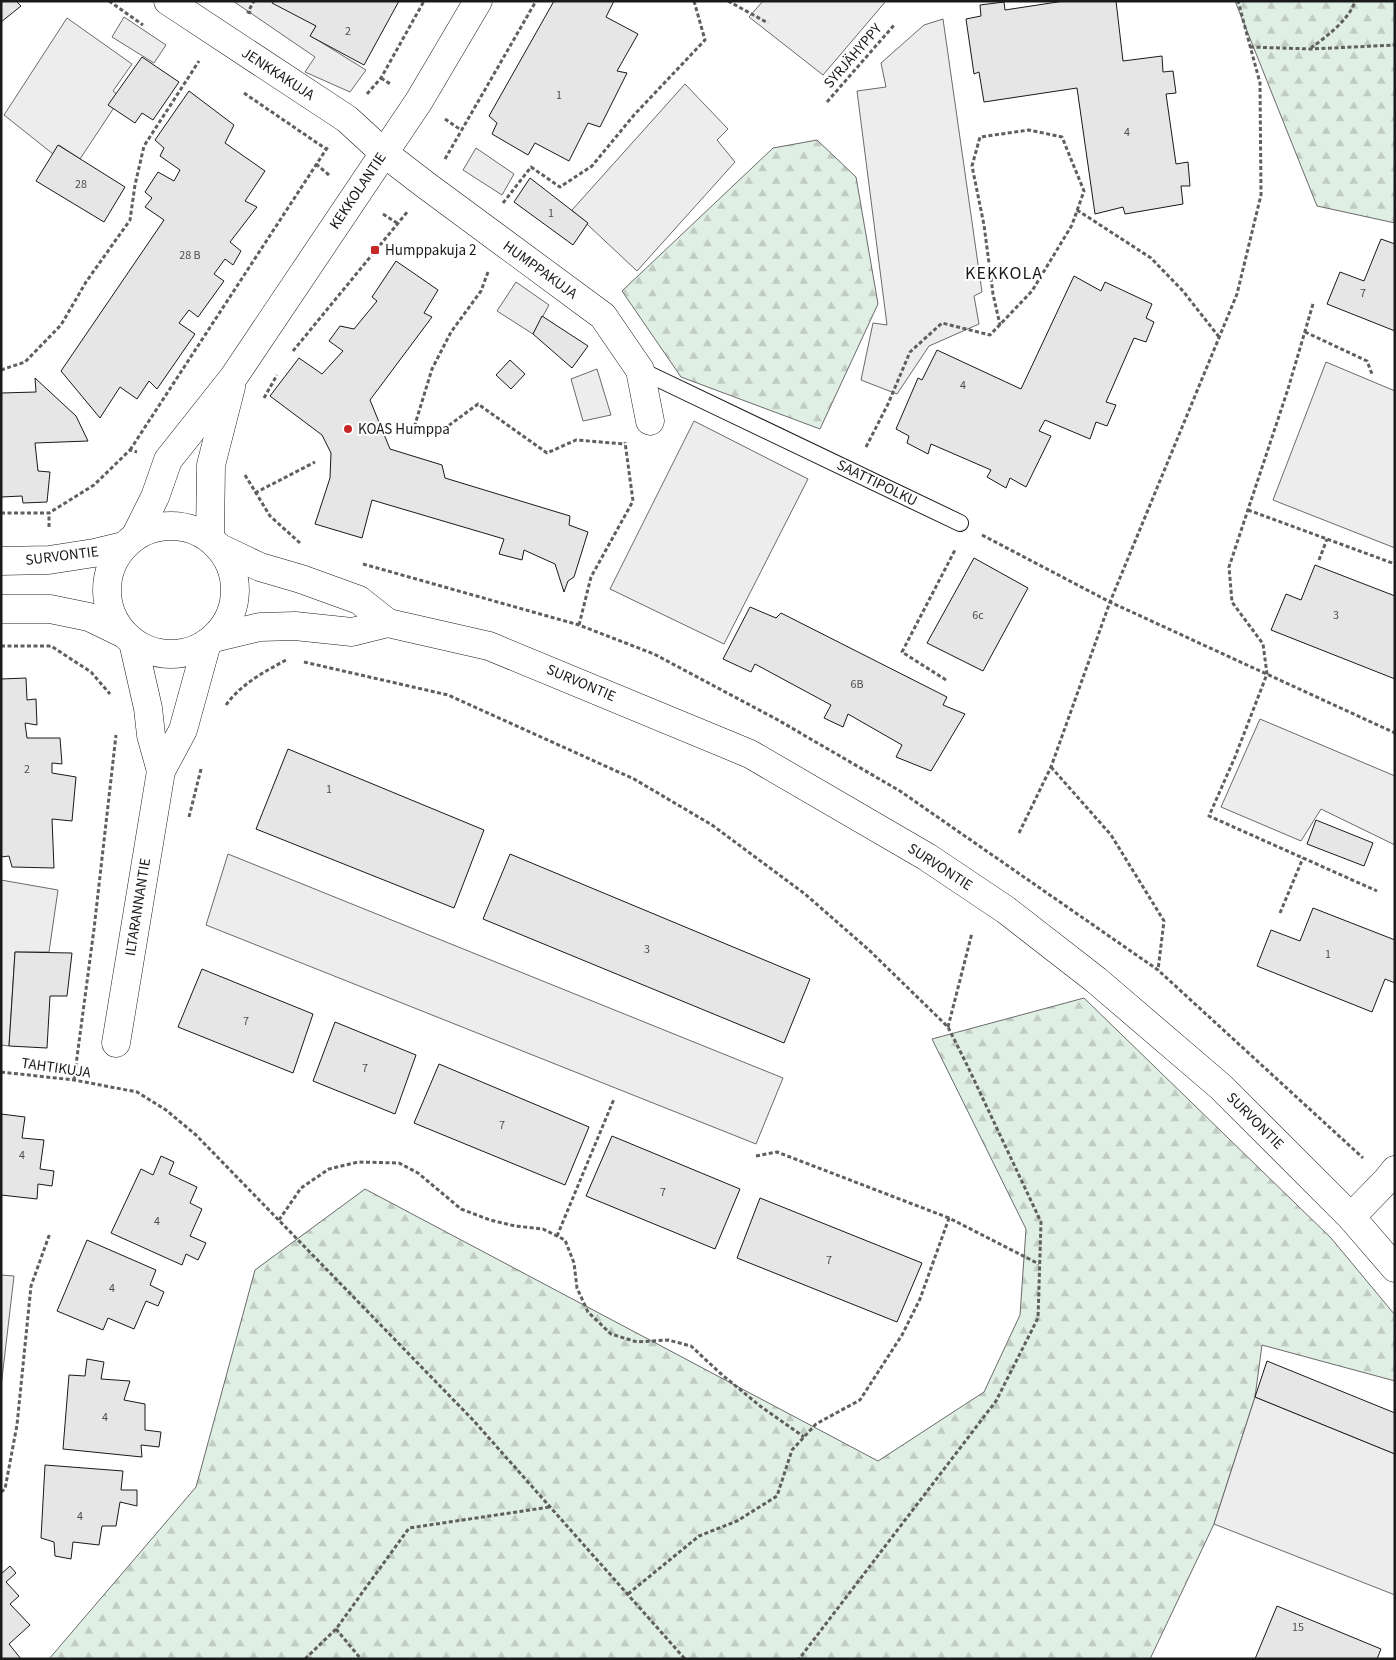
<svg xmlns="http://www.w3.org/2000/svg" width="1396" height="1660" viewBox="0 0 1396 1660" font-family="'Source Sans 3',sans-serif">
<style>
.forest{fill:url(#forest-firs);stroke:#6a6a6a}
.parking{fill:#ededed;stroke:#6a6a6a}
.building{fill:#e6e6e6;stroke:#1a1a1a}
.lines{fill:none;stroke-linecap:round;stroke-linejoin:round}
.service-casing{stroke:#1a1a1a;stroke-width:18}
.minor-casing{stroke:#1a1a1a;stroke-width:29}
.tertiary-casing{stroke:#1a1a1a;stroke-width:29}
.secondary-casing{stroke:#1a1a1a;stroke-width:29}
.path{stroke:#5f5f5f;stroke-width:3;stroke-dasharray:4 2.5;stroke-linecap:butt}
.service{stroke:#fff;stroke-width:16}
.minor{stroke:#fff;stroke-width:28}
.tertiary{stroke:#fff;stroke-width:28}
.secondary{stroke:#fff;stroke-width:28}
.poi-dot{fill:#c62828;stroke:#fff;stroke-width:2}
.labels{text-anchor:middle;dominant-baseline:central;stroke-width:4;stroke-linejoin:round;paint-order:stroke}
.number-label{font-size:12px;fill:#4d4d4d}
.street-label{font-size:15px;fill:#1a1a1a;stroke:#fff}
.poi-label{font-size:15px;fill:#1a1a1a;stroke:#fff;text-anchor:start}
.quarter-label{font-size:18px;letter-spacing:1px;fill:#1a1a1a;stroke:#fff}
</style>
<defs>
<pattern id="forest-firs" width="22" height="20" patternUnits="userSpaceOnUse" patternTransform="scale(1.25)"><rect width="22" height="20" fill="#e0efe3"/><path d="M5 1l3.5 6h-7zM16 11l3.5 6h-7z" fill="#c0ccc2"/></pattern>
</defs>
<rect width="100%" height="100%" fill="#fff"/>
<g class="forest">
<polygon points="1235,1 1395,1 1395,223 1317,206"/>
<polygon points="817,140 856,177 878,304 820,429 681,377 622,291 773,148"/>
<polygon points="1084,998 1331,1238 1395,1315 1395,1381 1262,1345 1255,1397 1214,1524 1150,1659 49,1659 196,1487 255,1270 365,1189 878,1461 984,1392 1020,1315 1026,1229 932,1039"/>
</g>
<g class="parking">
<polygon points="233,1 278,1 316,26 311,36 366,70 350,92 305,72 315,57"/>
<polygon points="763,1 886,1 823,75 749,17"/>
<polygon points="124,17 166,45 154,63 112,37"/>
<polygon points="67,18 132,64 113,91 121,97 80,159 59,145 53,154 4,115"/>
<polygon points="943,19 982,292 974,296 979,324 929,346 897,394 861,380 873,323 887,325 857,91 886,87 881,63 924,25"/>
<polygon points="685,84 728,129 717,140 735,162 637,271 572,210"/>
<polygon points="476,148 514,174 502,195 463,170"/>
<polygon points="516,282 549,305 533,334 497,311"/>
<polygon points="1326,362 1395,391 1395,548 1273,500"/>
<polygon points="597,369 611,415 583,421 571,379"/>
<polygon points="694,421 808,479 724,644 610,589"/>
<polygon points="1260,719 1395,776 1395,845 1321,809 1301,841 1221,807"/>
<polygon points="228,854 783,1078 756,1144 206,925"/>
<polygon points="1,880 58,890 49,952 15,952 9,1046 1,1045"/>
<polygon points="1,1275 14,1276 1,1387"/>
<polygon points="1255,1397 1395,1454 1395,1595 1214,1524"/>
</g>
<g class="building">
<polygon points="1,1 16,1 21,6 1,22"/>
<polygon points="273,1 399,1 364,65 310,36 316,26 272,3"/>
<polygon points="554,1 614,1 606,17 638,34 617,71 627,73 600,127 588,123 569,161 535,143 528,155 492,134 497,123 489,116"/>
<polygon points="1064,1 1116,1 1123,61 1162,56 1163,72 1173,71 1176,93 1166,94 1176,164 1188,162 1190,186 1181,186 1183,204 1125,214 1123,207 1095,214 1077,88 984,102 979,72 974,74 966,19 981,16 980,5 1004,2 1005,10"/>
<polygon points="142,57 179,82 153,120 142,113 135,123 108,105"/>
<polygon points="189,91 234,125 225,143 265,171 245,201 257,207 230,242 241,251 233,265 225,259 214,274 224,281 198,317 189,310 179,323 195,334 157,389 149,381 137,399 120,387 100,418 61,371 164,220 145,207 152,198 145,192 158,172 174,181 180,170 160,156 164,148 155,140"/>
<polygon points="58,145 125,187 104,222 36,181"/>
<polygon points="530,178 588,223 573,245 514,202"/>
<polygon points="1381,239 1395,244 1395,331 1327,304 1340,272 1364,281"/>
<polygon points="396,261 438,290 424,313 432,317 370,400 390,449 442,465 445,478 570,516 569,525 588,532 574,577 568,581 564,592 555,564 524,550 522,560 499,554 504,539 372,500 362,538 315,524 330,478 331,453 322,435 270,396 299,358 322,374 343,351 329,341 340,326 354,329 377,301 372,297"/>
<polygon points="1074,276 1101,291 1105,282 1152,304 1146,318 1154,322 1146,342 1134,338 1106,402 1116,405 1107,426 1096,422 1090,439 1045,420 1039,431 1051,436 1026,487 1010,478 1006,488 987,477 991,470 931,444 928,454 907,443 909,436 896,429 918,378 922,380 937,350 1021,389"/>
<polygon points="542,316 588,346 572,368 533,334"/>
<polygon points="510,360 525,374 511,389 496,375"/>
<polygon points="35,378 76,416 88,441 35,443 38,471 50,472 47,502 23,503 22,496 1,497 1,393 36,392"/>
<polygon points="974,558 1028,588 983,671 927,643"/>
<polygon points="1315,565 1395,596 1395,679 1271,630 1286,594 1301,600"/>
<polygon points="750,607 776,618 781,613 947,697 943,705 965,714 931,771 896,757 902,745 848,714 843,727 824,718 831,705 755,664 751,672 723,659"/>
<polygon points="26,678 27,700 36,699 37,725 25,723 27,738 60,738 62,764 52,763 52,773 76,777 72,821 52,819 54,868 12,867 9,856 1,857 1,679"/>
<polygon points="288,749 484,830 454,908 256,829"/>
<polygon points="1316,820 1373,843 1364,866 1307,844"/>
<polygon points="510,854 810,979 784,1043 483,919"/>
<polygon points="1313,908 1395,940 1395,983 1385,979 1372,1012 1257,966 1271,930 1300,941"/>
<polygon points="15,952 72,953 67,996 50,996 47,1048 9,1046"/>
<polygon points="202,969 313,1014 293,1073 178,1027"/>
<polygon points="335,1022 416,1055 395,1114 313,1081"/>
<polygon points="439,1064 589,1127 565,1185 414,1123"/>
<polygon points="1,1114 25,1117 22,1138 44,1140 40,1169 54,1171 52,1186 38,1184 37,1199 1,1195"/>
<polygon points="612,1136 740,1189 715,1249 586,1196"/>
<polygon points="161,1156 174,1162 169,1174 197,1187 190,1203 202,1209 190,1236 206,1243 198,1260 186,1254 182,1265 111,1233 141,1169 153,1175"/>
<polygon points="760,1198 922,1263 897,1322 737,1258"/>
<polygon points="87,1240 156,1270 150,1285 164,1292 158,1306 146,1301 134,1329 108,1318 103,1330 57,1311"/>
<polygon points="87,1359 104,1362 101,1379 130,1381 124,1400 145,1404 145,1430 161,1432 159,1447 141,1445 142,1457 63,1449 69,1375 85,1376"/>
<polygon points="1267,1361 1395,1413 1395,1454 1255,1397"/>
<polygon points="45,1465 123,1471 121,1490 137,1490 137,1506 120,1502 116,1526 102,1526 99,1545 73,1542 71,1559 55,1556 54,1542 41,1538"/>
<polygon points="10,1566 16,1573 6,1582 19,1596 10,1604 30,1625 9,1644 21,1659 1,1659 1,1574"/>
<polygon points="1277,1606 1381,1649 1377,1659 1255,1659"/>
</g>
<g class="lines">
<defs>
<polyline id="service" points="640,370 960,523"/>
<g id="minor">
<polyline points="168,1 347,119 384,153 427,186 603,316 640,370 650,421"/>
<polyline points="133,642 148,708 151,735 161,771"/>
<polyline points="116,1043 161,771 183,730 207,643"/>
<polyline points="1351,1217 1387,1180 1395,1170"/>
</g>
<g id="tertiary">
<polyline points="136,535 155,497 168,460 233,378 419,101 478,1"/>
<polyline points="210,538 211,465 231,387"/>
</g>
<g id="secondary">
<circle cx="171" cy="590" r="64"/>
<polyline points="220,548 260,567 301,579 359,600 388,623"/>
<polyline points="1,561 49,560 94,553 123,546"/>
<polyline points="1,609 50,609 89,617 124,634"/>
<polyline points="214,638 260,627 295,626 352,632 388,623 489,646 750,754 927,857 1006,910 1096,980 1221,1087 1351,1217 1395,1268"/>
</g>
</defs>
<use href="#service" class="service-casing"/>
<use href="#minor" class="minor-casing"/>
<use href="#tertiary" class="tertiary-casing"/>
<use href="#secondary" class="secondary-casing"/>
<g class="path">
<polyline points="109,1 143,25"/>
<polyline points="728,1 768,23"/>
<polyline points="251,13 248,12 254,1"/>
<polyline points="1250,47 1311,49 1395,45"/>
<path d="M1311,48C1326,37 1350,19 1355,1"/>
<polyline points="381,78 392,85"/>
<polyline points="244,93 326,149"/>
<polyline points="367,94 381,78 424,1"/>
<polyline points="827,102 895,24"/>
<polyline points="445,119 461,130"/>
<polyline points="445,159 536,1"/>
<polyline points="316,164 329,175"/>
<polyline points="503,203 531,167 560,187 592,166 634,115 705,40 694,1"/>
<polyline points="1077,210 1151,258 1183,291 1219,337"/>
<polyline points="383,214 397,223"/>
<polyline points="488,272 481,291 451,332 432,369 413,431 444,429 478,404 547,453 576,440 625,444"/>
<polyline points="1313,304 1288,389 1229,567 1232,602 1263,644 1267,674 1235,757 1209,816 1377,891"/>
<polyline points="1305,332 1367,361 1372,374"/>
<polyline points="293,351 408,211"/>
<polyline points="1,370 25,362 61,325 86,282 130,220 135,185 144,146 199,61"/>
<polyline points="264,398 277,375"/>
<polyline points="866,447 888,404 910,352 942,323 990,335 1032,291 1072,225 1084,191 1062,137 1029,130 980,137 972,166 984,225 993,294 1000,325"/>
<polyline points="130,450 329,145"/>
<polyline points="245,475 270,516 300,543"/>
<polyline points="255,493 315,462"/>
<polyline points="1248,510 1395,564"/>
<polyline points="1,513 49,513 94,485 130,450 137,452"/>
<polyline points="49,527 49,513"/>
<polyline points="982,535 1110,602 1395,733"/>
<polyline points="1319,560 1327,539"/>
<polyline points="363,564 579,625 654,654 778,720 900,791 1158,970 1363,1158"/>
<polyline points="579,625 591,577 633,501 625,442"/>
<polyline points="1,646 51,646 91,672 110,694"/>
<polyline points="304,662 448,695 634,779 712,825 805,894 869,950 948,1027 968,1067 1041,1222 1038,1318 996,1401 799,1659"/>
<polyline points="946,680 902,652 955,550"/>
<path d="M226,705C241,684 264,672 286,660"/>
<polyline points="1051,767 1111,835 1164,921 1158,970"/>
<polyline points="189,817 201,769"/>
<polyline points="1019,833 1051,767 1110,602 1237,294 1261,195 1260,83 1238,1"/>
<polyline points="1280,913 1303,858"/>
<polyline points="948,1027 972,933"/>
<polyline points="1,1072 74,1080 137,1092 166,1110 196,1135 473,1420 685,1659"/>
<polyline points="74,1080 94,929 116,735"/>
<polyline points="756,1156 777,1152 949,1218"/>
<polyline points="279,1220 301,1188 329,1169 358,1162 399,1163 418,1173 461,1209 490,1220 515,1226 543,1229 565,1240 574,1263 577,1288 588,1312 611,1334 637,1342 668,1340 691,1346 720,1373 760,1406 804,1437"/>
<polyline points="557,1236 614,1099"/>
<polyline points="1,1492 5,1489 17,1425 31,1286 50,1233"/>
<polyline points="628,1594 699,1536 737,1521 777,1496 792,1450 816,1424 860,1400 902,1335 920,1299 949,1218 1039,1264"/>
<polyline points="336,1629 361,1659"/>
<polyline points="305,1659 336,1629 409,1528 550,1507"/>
</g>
<use href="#service" class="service"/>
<use href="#minor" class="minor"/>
<use href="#tertiary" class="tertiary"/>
<use href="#secondary" class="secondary"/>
</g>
<g class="poi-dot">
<rect x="370" y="245" width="10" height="10" rx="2.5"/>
<circle cx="348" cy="429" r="5"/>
</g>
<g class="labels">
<g class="number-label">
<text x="348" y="31">2</text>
<text x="559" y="95">1</text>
<text x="1127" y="132">4</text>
<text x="81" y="184">28</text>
<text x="551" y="213">1</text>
<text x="190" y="255">28 B</text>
<text x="1363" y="293">7</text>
<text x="963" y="385">4</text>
<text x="978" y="615">6c</text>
<text x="1336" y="615">3</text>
<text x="857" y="684">6B</text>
<text x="27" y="769">2</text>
<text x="329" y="789">1</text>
<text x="647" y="949">3</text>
<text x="1328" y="954">1</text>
<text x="246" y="1021">7</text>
<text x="365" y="1068">7</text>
<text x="502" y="1125">7</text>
<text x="22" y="1155">4</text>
<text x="663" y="1192">7</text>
<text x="157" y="1221">4</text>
<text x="829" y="1260">7</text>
<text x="112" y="1288">4</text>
<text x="105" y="1417">4</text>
<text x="80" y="1516">4</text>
<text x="1298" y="1627">15</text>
</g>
<g class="street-label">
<text transform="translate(853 56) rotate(-49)">SYRJÄHYPPY</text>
<text transform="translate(278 74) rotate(33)">JENKKAKUJA</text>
<text transform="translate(358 191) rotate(-56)">KEKKOLANTIE</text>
<text transform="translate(540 270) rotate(36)">HUMPPAKUJA</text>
<text transform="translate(877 483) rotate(26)">SAATTIPOLKU</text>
<text transform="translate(62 556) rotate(-7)">SURVONTIE</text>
<text transform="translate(581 683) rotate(23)">SURVONTIE</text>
<text transform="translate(940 867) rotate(33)">SURVONTIE</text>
<text transform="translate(138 907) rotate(-81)">ILTARANNANTIE</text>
<text transform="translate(56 1068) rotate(8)">TAHTIKUJA</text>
<text transform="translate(1255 1121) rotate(45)">SURVONTIE</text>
</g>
<g class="poi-label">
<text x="385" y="250">Humppakuja 2</text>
<text x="358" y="429">KOAS Humppa</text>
</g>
<g class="quarter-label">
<text x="1004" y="273">KEKKOLA</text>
</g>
</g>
<rect width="1396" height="1660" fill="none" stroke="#1a1a1a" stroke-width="5"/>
</svg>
